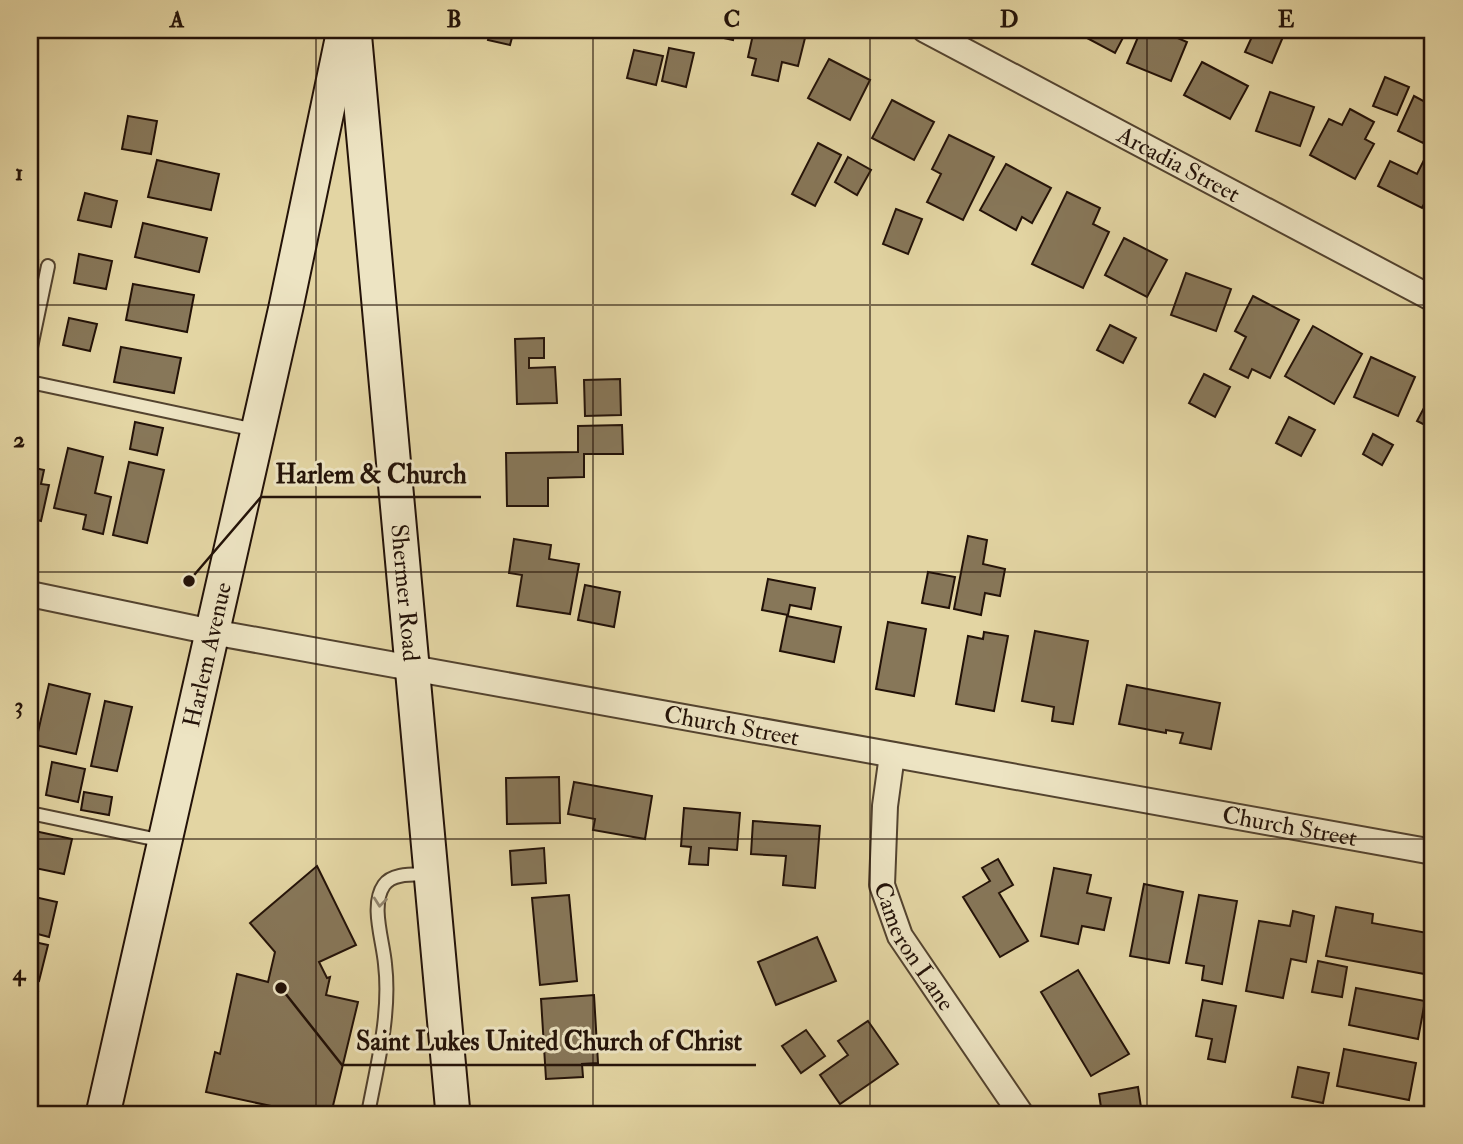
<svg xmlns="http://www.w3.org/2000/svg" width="1463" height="1144" viewBox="0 0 1463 1144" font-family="'IM FELL Double Pica',serif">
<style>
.building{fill:#877759;stroke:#231208;stroke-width:2}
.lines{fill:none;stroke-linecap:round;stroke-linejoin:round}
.lane-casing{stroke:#53432f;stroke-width:16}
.street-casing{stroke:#53432f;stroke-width:28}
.secondary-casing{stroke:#231208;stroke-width:37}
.lane{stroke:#ede4c3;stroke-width:12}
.street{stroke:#ede4c3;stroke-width:24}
.secondary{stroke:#ede4c3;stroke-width:33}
.oneway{stroke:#92866f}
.grid{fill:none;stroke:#231208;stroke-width:2;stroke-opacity:0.55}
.labels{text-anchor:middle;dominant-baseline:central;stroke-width:6;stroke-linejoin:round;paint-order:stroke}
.street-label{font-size:24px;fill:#231208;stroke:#ede4c3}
.leader{fill:none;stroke:#231208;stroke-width:2.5}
.callout-dot{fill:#231208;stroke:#ede4c3;stroke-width:2.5}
.callout-label{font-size:26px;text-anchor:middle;font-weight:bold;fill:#231208;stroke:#ede4c3;stroke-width:6;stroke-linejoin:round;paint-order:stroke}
.neatline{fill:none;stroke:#231208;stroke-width:2.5}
.grid-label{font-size:23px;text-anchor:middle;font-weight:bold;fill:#231208}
</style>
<rect width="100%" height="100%" fill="#e3d5a3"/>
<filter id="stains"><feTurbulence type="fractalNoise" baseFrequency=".00286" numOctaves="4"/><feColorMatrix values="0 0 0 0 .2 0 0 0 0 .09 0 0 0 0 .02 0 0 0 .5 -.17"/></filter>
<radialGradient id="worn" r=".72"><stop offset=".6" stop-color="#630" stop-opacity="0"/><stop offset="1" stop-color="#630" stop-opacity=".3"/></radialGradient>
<g class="building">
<polygon points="491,30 514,30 510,45 488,40"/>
<polygon points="687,30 735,30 733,40"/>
<polygon points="754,30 807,30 798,66 782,62 778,81 752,75 756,59 748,57"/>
<polygon points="1072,30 1127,30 1115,53"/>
<polygon points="1141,30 1159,30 1187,42 1171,81 1127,63"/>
<polygon points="1255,30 1279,30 1285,32 1272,63 1245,52"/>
<polygon points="669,48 694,53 686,87 662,81"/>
<polygon points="634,50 663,56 656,85 627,78"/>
<polygon points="829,59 870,80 850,120 808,98"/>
<polygon points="1202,62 1248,86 1230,119 1184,95"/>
<polygon points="1385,77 1409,87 1397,115 1373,106"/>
<polygon points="1270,92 1314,107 1300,146 1256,131"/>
<polygon points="1414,96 1433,106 1433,122 1423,143 1398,131"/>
<polygon points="892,100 934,122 914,160 872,138"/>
<polygon points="1350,109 1374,122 1365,139 1374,144 1355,179 1310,155 1329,119 1342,125"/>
<polygon points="128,116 157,121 151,154 122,149"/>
<polygon points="949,135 994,157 963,220 927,202 941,174 932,169"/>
<polygon points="818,143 841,155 815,206 792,194"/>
<polygon points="848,157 871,170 857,195 835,182"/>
<polygon points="1425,158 1433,162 1433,186 1422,208 1378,186 1390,161 1417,174"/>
<polygon points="157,160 219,174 211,210 148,197"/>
<polygon points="1006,164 1051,188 1032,223 1022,217 1016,230 980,210"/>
<polygon points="1067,192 1100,208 1093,224 1109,232 1083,288 1032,264"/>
<polygon points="85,193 117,201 111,227 78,220"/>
<polygon points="896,209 922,219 908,254 883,244"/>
<polygon points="143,223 207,238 199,272 135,257"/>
<polygon points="1124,238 1167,260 1147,297 1105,275"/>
<polygon points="79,254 112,261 106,289 74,283"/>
<polygon points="30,258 38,260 32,289 30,289"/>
<polygon points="1186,273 1231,289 1216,331 1171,315"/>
<polygon points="133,284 194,295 187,332 126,320"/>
<polygon points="1253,296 1299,320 1270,378 1252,369 1248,378 1230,369 1246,337 1235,331"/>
<polygon points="69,318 97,324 90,351 63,345"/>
<polygon points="1110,325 1136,338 1123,363 1097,350"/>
<polygon points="1313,326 1362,354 1334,404 1285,376"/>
<polygon points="544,338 544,358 529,358 529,368 555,367 557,403 517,404 515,339"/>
<polygon points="121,347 181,358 174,393 114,382"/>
<polygon points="1371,357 1415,377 1398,416 1354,397"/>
<polygon points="1204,374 1230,387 1215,417 1189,403"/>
<polygon points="620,379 621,415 585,416 584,380"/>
<polygon points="1433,391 1433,429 1417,421"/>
<polygon points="1289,417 1315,430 1301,456 1276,443"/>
<polygon points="135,422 163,428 157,455 130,449"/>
<polygon points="622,425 623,454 584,454 584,477 548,478 548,506 507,506 506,453 578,452 578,426"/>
<polygon points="1373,434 1393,445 1382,465 1363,454"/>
<polygon points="68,448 103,457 95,493 111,497 103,534 83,529 86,515 54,508"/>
<polygon points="129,462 164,470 147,543 113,535"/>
<polygon points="30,467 44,470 41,484 49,485 41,521 30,518"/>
<polygon points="968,536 987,540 983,564 1005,569 1000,596 985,593 981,615 954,609"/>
<polygon points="514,539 551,545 549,559 579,564 570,614 517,606 522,575 509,573"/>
<polygon points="928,572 955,577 949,608 922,603"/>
<polygon points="768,579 815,588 811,609 790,605 788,615 762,610"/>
<polygon points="585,585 620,592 614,627 578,620"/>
<polygon points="787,616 841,627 834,662 780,651"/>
<polygon points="888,622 926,629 914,696 876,689"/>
<polygon points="1035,631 1088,641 1073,724 1052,721 1054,707 1022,701"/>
<polygon points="984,632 1008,636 994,711 956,704 968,636 983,639"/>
<polygon points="30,681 37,683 30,715"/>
<polygon points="49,684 90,694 76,754 35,745"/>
<polygon points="1127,685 1220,703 1211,749 1180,743 1183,733 1166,730 1166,733 1119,724"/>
<polygon points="105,701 132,707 117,771 91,766"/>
<polygon points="52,762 85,769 78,802 46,795"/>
<polygon points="559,777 560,823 507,824 506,778"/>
<polygon points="574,782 652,796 645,839 593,830 595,819 568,814"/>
<polygon points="84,792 112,797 109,815 81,810"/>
<polygon points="684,808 740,813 737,850 709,848 708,865 689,864 691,847 681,846"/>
<polygon points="753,821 820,826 815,888 783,885 786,856 751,854"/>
<polygon points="30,830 72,839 64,874 30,867"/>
<polygon points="544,848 546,883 512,885 510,851"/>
<polygon points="998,859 1013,885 999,893 1028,941 1000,957 963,897 990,881 982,868"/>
<polygon points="317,866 356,945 319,962 327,978 330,977 326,995 358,1002 331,1114 308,1114 206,1092 215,1052 220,1054 237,974 268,982 275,952 250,923"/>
<polygon points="1054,868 1091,875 1087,893 1111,898 1104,930 1082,926 1078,944 1041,936"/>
<polygon points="1144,884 1183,892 1169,963 1130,956"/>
<polygon points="569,895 577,981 540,985 532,898"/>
<polygon points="1199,895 1237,901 1222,984 1202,980 1204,966 1186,963"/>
<polygon points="30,896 57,902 49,937 30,932"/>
<polygon points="1336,907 1373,914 1372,923 1433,934 1433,957 1430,975 1326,956"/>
<polygon points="1293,911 1314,916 1306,962 1291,959 1283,998 1246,991 1259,921 1290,926"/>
<polygon points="817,937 836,981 776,1005 758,962"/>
<polygon points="30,941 48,945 39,981 30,978"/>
<polygon points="1318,961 1347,967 1342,997 1312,992"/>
<polygon points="1078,970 1129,1054 1091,1076 1041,992"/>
<polygon points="1356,988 1425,1001 1418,1039 1349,1025"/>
<polygon points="30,990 38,992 31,1027 30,1027"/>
<polygon points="594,995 598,1063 582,1064 583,1077 546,1079 541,999"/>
<polygon points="1203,1000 1236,1006 1225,1062 1208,1059 1212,1039 1196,1036"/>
<polygon points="868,1021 898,1064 840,1104 820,1075 848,1055 838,1041"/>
<polygon points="806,1030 825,1056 801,1073 782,1046"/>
<polygon points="1344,1049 1416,1063 1409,1100 1337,1086"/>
<polygon points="1298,1067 1329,1073 1323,1103 1292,1097"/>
<polygon points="1138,1087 1142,1114 1102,1114 1099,1094"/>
</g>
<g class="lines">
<defs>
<g id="lane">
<polyline points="30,352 48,266"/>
<polyline points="30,382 255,430"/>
<polyline points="30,813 163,841"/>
<path d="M368,1114C377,1065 391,1014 385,964C383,940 370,905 384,885C393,872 416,875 430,874"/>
</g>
<g id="street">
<path id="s1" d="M925,30L1433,299"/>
<path id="s2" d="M30,594L212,632L1433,852"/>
<path id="s3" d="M892,755L885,806L882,885L900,936L1021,1114"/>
</g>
<g id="secondary">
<path id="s4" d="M354,30L453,1114"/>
<path id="s5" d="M103,1114L286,307L344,30"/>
</g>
</defs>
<use href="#lane" class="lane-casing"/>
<use href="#street" class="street-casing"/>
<use href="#secondary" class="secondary-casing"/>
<use href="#lane" class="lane"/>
<use href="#street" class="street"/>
<use href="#secondary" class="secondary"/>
</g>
<defs><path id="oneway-chevron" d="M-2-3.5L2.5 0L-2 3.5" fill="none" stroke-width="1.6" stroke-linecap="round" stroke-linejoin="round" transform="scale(1.75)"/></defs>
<use class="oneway" href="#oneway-chevron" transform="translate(380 902) rotate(96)"/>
<path class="grid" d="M316,30V1114M593,30V1114M870,30V1114M1147,30V1114M30,305H1433M30,572H1433M30,839H1433"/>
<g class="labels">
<g class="street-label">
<text stroke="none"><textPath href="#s1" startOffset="287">Arcadia Street</textPath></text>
<text stroke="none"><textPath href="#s4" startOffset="565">Shermer Road</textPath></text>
<text stroke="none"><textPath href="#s5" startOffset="471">Harlem Avenue</textPath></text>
<text stroke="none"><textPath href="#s2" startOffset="714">Church Street</textPath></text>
<text stroke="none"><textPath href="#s2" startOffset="1281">Church Street</textPath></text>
<text stroke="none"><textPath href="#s3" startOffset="200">Cameron Lane</textPath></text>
</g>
</g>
<path class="leader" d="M189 581L261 497H481M281 988L342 1065H756"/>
<g class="callout-dot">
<circle cx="189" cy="581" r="7"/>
<circle cx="281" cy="988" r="7"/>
</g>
<g class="callout-label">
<text x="371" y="483">Harlem &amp; Church</text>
<text x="549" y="1050">Saint Lukes United Church of Christ</text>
</g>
<rect width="1463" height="1144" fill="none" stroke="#e3d5a3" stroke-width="77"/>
<rect x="38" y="38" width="1386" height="1068" class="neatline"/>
<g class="grid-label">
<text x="177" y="27">A</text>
<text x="454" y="27">B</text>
<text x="732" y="27">C</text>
<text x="1009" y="27">D</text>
<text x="1286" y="27">E</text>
<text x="19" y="180">1</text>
<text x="19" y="447">2</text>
<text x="19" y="713">3</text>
<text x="19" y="980">4</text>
</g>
<rect width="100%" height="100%" filter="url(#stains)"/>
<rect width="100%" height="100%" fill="url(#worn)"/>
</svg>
